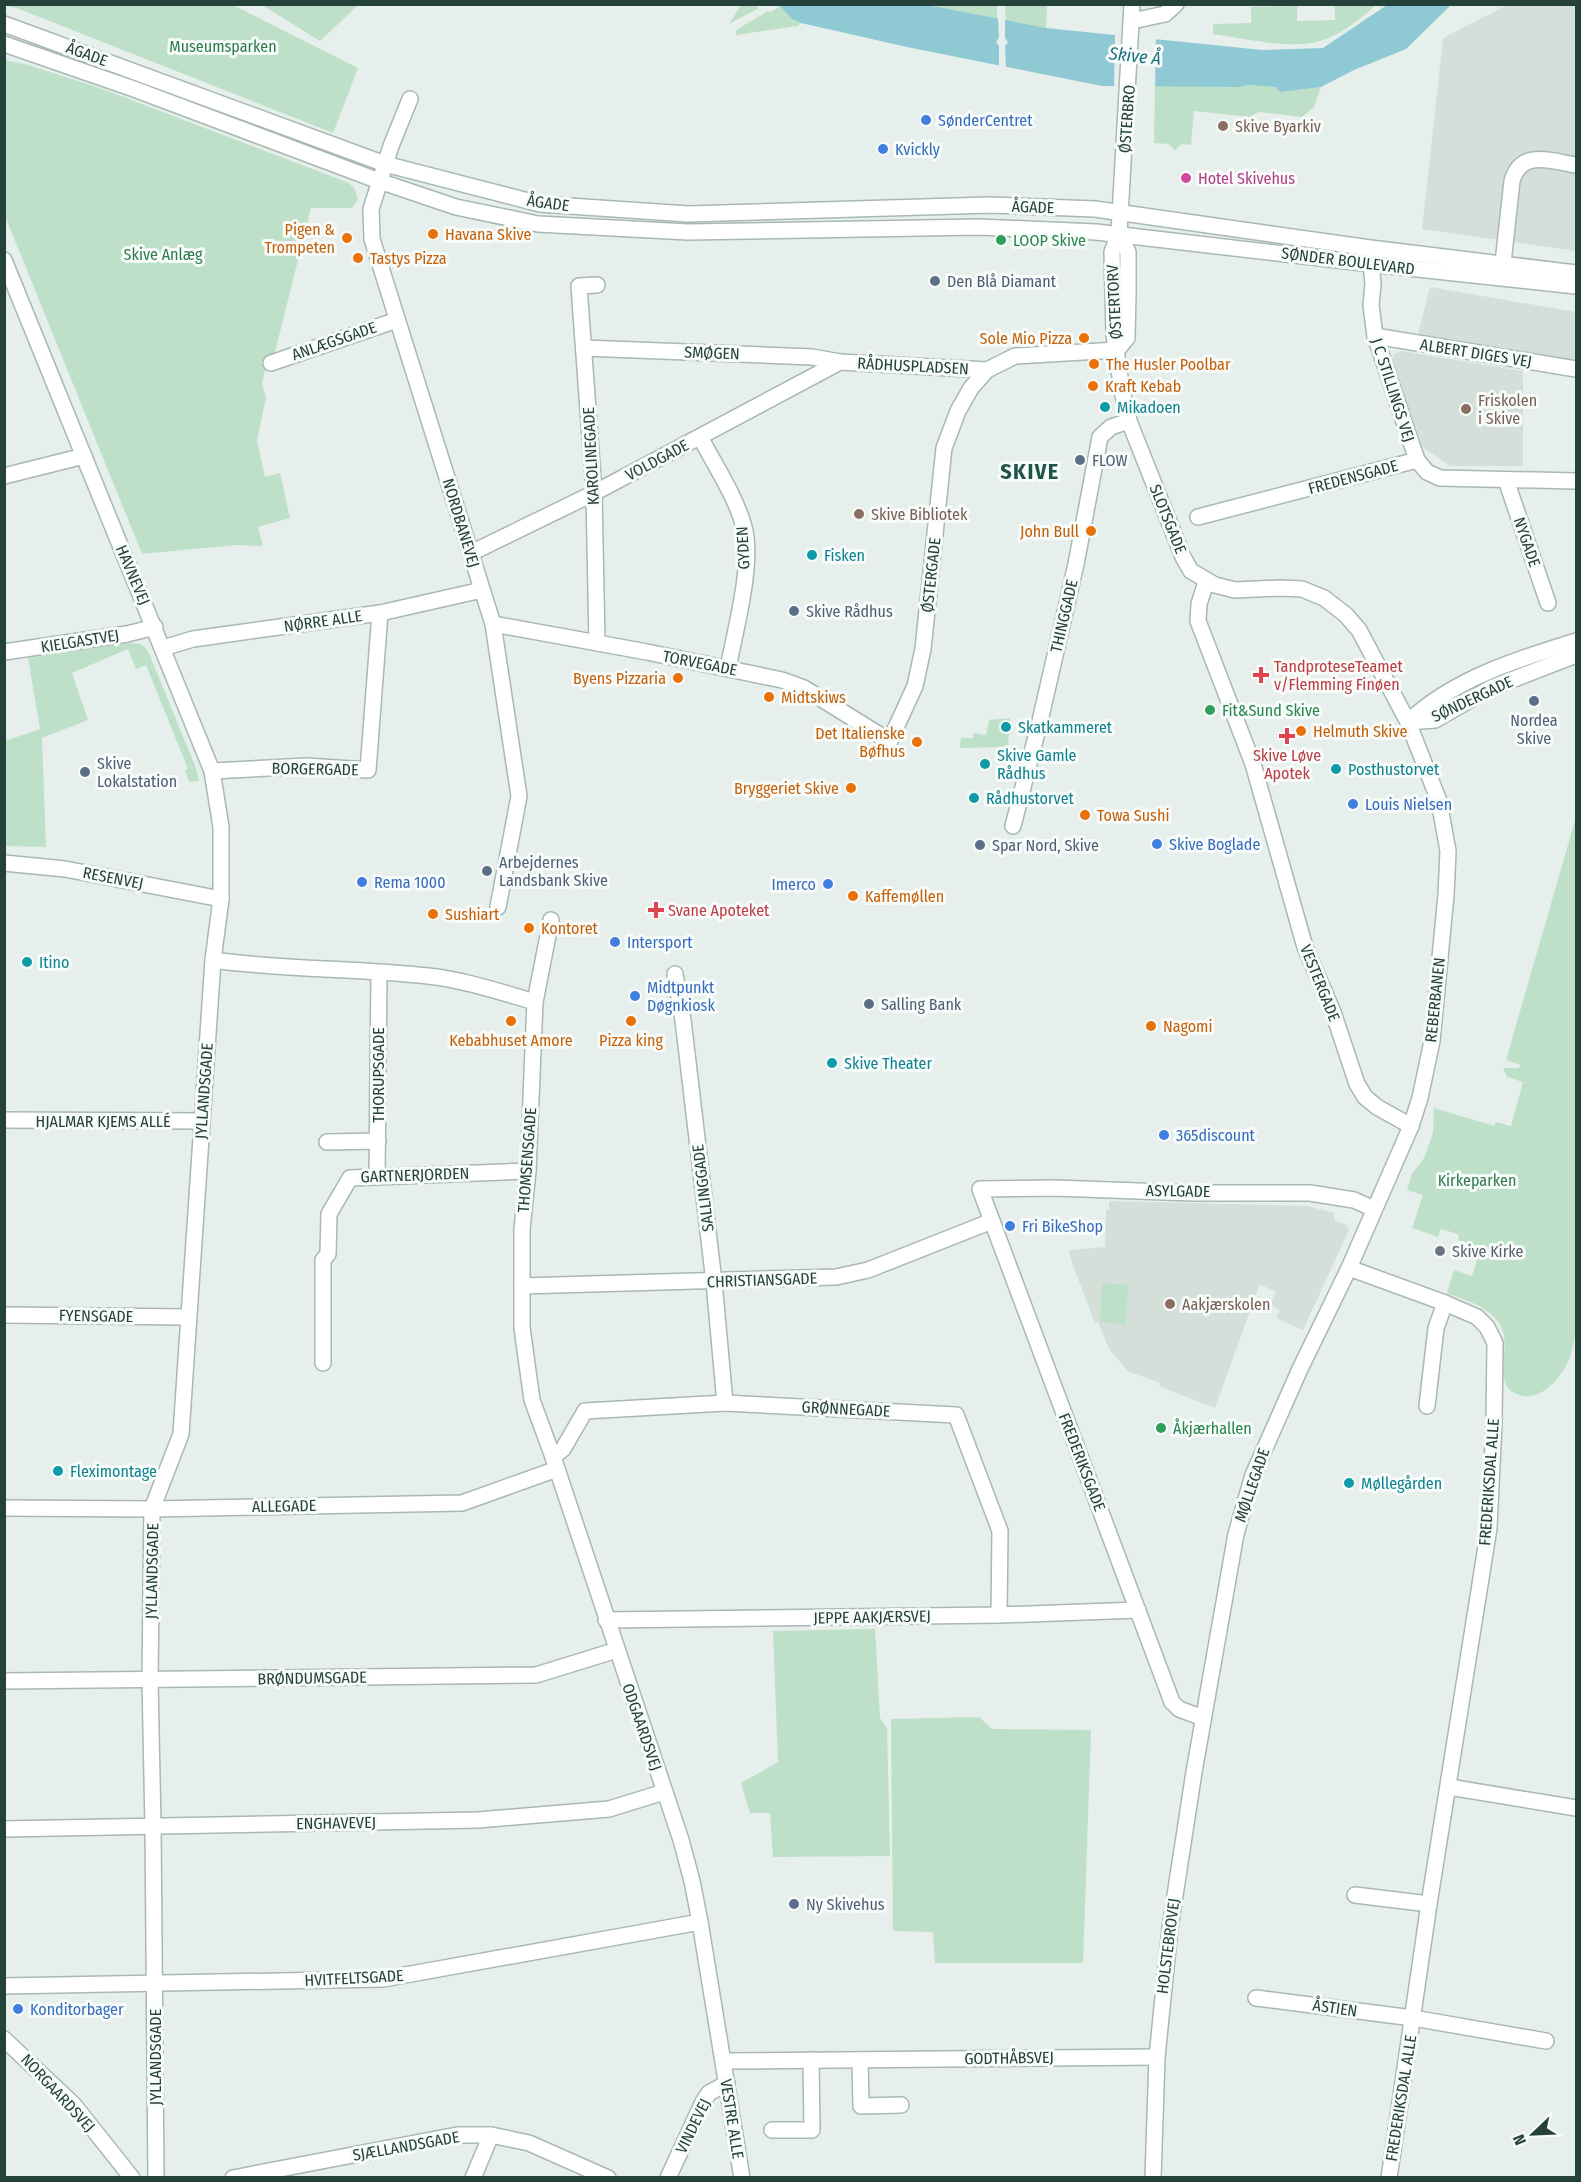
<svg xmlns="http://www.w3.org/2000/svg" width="1581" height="2182" viewBox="0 0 1581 2182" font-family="'Fira Sans Condensed',sans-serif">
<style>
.built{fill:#d4dfda}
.green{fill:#bfe0c8}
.water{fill:#8ec9d4}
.pier{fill:#e6efeb}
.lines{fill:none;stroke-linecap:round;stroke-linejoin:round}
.minor-casing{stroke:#a8b8b2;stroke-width:18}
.minor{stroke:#fff;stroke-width:15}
.shop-dot{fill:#3f7fe0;stroke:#f7fbf9;stroke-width:2}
.education-dot{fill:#8d6e63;stroke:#f7fbf9;stroke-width:2}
.hotel-dot{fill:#d1479c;stroke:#f7fbf9;stroke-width:2}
.food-dot{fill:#e8710a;stroke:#f7fbf9;stroke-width:2}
.leisure-dot{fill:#2e9e5b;stroke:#f7fbf9;stroke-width:2}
.service-dot{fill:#5c6f8a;stroke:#f7fbf9;stroke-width:2}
.culture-dot{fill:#0f9aa8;stroke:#f7fbf9;stroke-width:2}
.health-dot{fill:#e0444e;stroke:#f7fbf9;stroke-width:2}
.worship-dot{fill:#6b7280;stroke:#f7fbf9;stroke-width:2}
.labels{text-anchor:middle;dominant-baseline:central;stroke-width:6;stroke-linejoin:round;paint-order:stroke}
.park-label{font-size:16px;fill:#2d7a4b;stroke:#f7fbf9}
.street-label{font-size:16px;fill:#24423a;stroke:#f7fbf9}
.shop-label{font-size:16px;fill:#366cbe;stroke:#f7fbf9;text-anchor:start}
.education-label{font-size:16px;fill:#785e54;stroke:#f7fbf9;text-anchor:start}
.hotel-label{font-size:16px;fill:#b23c85;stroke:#f7fbf9;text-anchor:start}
.food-label{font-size:16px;fill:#c56008;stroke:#f7fbf9;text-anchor:start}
.leisure-label{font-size:16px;fill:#27864d;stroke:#f7fbf9;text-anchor:start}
.service-label{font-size:16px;fill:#4e5e75;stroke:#f7fbf9;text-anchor:start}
.culture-label{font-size:16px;fill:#0d838f;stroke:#f7fbf9;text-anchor:start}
.health-label{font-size:16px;fill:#be3a42;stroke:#f7fbf9;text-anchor:start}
.worship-label{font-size:16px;fill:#5b616d;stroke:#f7fbf9;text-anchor:start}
.water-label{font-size:18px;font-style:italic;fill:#1c6f80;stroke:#f7fbf9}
.district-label{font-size:22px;font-weight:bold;letter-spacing:1.5px;fill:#1f5548;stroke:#f7fbf9}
</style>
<rect width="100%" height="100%" fill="#e6efeb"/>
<g class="built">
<polygon points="1507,5 1576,5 1576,251 1422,229 1443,38"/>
<polygon points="1430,287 1576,312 1576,364 1418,335"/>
<polygon points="1401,351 1523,371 1523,466 1450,466 1423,447 1392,360 1394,354"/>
<polygon points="1109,1201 1307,1206 1335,1213 1334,1220 1346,1225 1349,1230 1303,1330 1276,1318 1280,1310 1270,1305 1276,1292 1261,1285 1259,1286 1215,1408 1161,1387 1158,1382 1129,1372 1109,1349 1098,1322 1095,1323 1072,1263 1069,1250 1105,1247 1106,1210 1109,1209"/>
</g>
<g class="green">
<polygon points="964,4 997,5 997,20 927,5"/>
<polygon points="5,5 233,5 358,68 333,133 19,9"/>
<polygon points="262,5 358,5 320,41"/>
<polygon points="741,5 754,5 759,8 729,24"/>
<polygon points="1005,5 1047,5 1046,28 1006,22"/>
<path d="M1335,5H1376C1359,20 1336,39 1312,43C1285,48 1241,38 1213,34V24L1251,23V7L1297,6V21L1335,20Z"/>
<polygon points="781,6 792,19 801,23 797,26 736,35 736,30 768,11 770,12"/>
<polygon points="4,60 25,64 100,88 349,183 355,189 358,200 352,208 311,208 275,352 267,362 262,384 266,397 257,441 265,477 280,473 290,518 258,527 263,546 235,545 142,554 5,216"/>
<polygon points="1249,85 1276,87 1287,91 1321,87 1314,107 1302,117 1259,112 1249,117 1194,111 1191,145 1181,144 1175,151 1169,144 1154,143 1155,86 1239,87"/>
<polygon points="126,643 141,644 148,651 196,768 199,781 189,782 185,770 188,769 146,665 136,669 128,649 72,673 88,720 42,738 46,847 5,846 5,741 40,729 28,658"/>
<polygon points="1010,718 1008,747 960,748 961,738 973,738 973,733 986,735 989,720"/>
<path d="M1576,817V1336C1572,1345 1572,1354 1568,1362C1561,1378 1541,1400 1522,1396C1515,1394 1507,1390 1505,1382C1499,1363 1511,1343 1499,1323C1488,1306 1464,1300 1447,1293L1454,1270L1472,1276L1481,1248L1459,1241L1458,1234L1441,1229L1438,1237L1412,1228L1423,1195L1407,1190L1412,1174L1424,1158L1433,1133L1434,1108L1494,1126L1496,1122L1511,1126L1523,1082L1507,1077L1503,1068H1518L1521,1065L1506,1060Z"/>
<polygon points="1102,1283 1128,1285 1126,1324 1100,1322"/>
<polygon points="875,1629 880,1718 887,1728 890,1856 773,1857 770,1813 750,1813 741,1783 778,1762 773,1631"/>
<polygon points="979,1717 992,1729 1091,1730 1083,1963 935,1963 933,1932 893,1931 891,1719"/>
</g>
<polygon class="water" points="779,5 927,5 1046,28 1262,50 1323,48 1387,5 1451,5 1406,49 1354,70 1321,87 1280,92 1276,87 1249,85 1239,87 1102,86 907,47 801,23 792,19"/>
<g class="pier">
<polygon points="998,17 1005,18 1005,38 1008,42 1005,46 1006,70 999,69 999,46 996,42 999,38"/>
<polygon points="1115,34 1156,36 1155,89 1114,89"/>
</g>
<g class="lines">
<defs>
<g id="minor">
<polyline points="1132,4 1119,233 1112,252 1114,335 1122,391 1129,421 1183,557 1191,571 1215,585 1235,590 1280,588 1302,589 1324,598 1346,615 1359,630 1408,722 1439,801 1448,851 1446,895 1432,1041 1420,1098 1411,1126 1349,1268 1300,1369 1253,1475 1236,1534 1194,1772 1170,1928 1157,2057 1153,2178"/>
<polyline points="1132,21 1165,14 1176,4"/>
<polyline points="4,24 385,164 540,204 688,214 990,205 1095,209 1370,248 1576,273"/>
<polyline points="4,44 134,89 379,181 456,207 538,224 688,232 979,227 1096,232 1371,264 1576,286"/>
<polyline points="410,99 391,146 371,209 372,239 493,624 519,796 498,907"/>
<polyline points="1370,256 1373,283 1371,305 1375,336 1417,460 1427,472 1440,478 1576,481"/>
<polyline points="4,260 212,771 221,827 221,899 213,960 181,1434 152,1509 150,1680 153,1826 156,2178"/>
<path d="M1502,272L1512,181C1521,149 1550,161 1576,165"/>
<polyline points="597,285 579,286 594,493 597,643"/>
<polyline points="1375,336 1576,369"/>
<polyline points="584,348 812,357 840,362 987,370"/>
<polyline points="1117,350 1127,338 1128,293 1128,252 1119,233"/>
<polyline points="271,363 397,320"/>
<path d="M700,437C715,465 736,497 744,527C754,562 735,631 728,668"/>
<polyline points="4,476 84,456"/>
<polyline points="1506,480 1548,603"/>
<polyline points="1198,517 1417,460"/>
<polyline points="471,553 594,493 840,362"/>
<polyline points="1206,582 1199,604 1198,621 1253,764 1305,947 1333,1012 1357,1084 1365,1097 1377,1107 1411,1126"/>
<polyline points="493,624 647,652 782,680 804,688 878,734 888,745 915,686 923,649 944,448 958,411 971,388 987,370 1015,356 1117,350"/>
<polyline points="163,648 193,639 380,613 482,590"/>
<polyline points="4,652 127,634 155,627"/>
<path d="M1408,722C1453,679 1518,659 1576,641"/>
<polyline points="1408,722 1435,720 1491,688 1576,655"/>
<polyline points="212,771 306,766 368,770 380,613"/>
<polyline points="1013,826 1040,721 1076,564 1100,437 1111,427 1129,421"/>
<polyline points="4,863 65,869 221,899"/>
<polyline points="551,920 535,1002 528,1171 522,1229 522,1328 532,1400 553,1457 681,1840 692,1881 700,1922 742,2178"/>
<path d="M213,960C284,970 357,968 428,976C465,980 500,992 535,1002"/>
<polyline points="675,974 683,1020 714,1282 725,1403"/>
<polyline points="4,1120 202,1121"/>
<polyline points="327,1142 378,1141"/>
<polyline points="377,1177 379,973"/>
<polyline points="1349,1268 1445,1303 1477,1317 1487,1327 1495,1343 1494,1422 1489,1528 1429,1904 1389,2178"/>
<polyline points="522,1286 836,1277 868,1270 992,1221"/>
<polyline points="4,1315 188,1317"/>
<polyline points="323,1363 323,1260 328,1254 329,1214 350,1178 528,1171"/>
<polyline points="1427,1406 1436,1328 1445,1303"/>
<polyline points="553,1457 563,1449 585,1411 725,1403 956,1415 1000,1531 999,1615"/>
<polyline points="4,1508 152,1509 462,1503 557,1469"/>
<polyline points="606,1620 999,1615 1138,1610"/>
<polyline points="4,1681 536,1675 617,1650"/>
<polyline points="1203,1718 1179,1709 1172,1702 980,1189 1055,1188 1194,1193 1310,1193 1354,1200 1374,1209"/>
<polyline points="1449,1787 1576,1808"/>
<polyline points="4,1829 478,1820 609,1809 664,1792"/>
<polyline points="1355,1895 1429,1904"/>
<polyline points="4,1986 383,1979 700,1922"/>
<polyline points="1256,1998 1413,2018 1546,2041"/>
<polyline points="4,2039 74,2105 132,2178"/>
<polyline points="860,2060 861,2106 901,2105"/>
<polyline points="724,2061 1157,2057"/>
<polyline points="772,2130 812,2130 811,2060"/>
<polyline points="233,2178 457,2135 491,2135 529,2143 608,2178"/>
<polyline points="473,2178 491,2135"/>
<polyline points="668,2178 703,2102 709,2093 727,2083"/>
</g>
</defs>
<use href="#minor" class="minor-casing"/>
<use href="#minor" class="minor"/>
</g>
<g class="shop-dot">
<circle cx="926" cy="120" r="6"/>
<circle cx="883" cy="149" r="6"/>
<circle cx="1353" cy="804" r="6"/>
<circle cx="1157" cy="844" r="6"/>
<circle cx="362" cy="882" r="6"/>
<circle cx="828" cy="884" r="6"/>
<circle cx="615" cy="942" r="6"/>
<circle cx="635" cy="996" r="6"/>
<circle cx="1164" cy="1135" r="6"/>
<circle cx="1010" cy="1226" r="6"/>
<circle cx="18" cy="2009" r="6"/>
</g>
<g class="education-dot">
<circle cx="1223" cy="126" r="6"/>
<circle cx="1466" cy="409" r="6"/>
<circle cx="859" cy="514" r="6"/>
<circle cx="1170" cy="1304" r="6"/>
</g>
<circle class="hotel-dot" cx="1186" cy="178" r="6"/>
<g class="food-dot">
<circle cx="433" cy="234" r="6"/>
<circle cx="347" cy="238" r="6"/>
<circle cx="358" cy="258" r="6"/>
<circle cx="1084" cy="338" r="6"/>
<circle cx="1094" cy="364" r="6"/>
<circle cx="1093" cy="386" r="6"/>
<circle cx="1091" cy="531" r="6"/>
<circle cx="678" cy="678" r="6"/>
<circle cx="769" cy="697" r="6"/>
<circle cx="1301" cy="731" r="6"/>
<circle cx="917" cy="742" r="6"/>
<circle cx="851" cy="788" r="6"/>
<circle cx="1085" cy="815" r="6"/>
<circle cx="853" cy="896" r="6"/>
<circle cx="433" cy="914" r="6"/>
<circle cx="529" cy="928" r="6"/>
<circle cx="511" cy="1021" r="6"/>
<circle cx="631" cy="1021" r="6"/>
<circle cx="1151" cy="1026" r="6"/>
</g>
<g class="leisure-dot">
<circle cx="1001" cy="240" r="6"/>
<circle cx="1210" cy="710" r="6"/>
<circle cx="1161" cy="1428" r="6"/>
</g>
<g class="service-dot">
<circle cx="935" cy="281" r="6"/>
<circle cx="1080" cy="460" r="6"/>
<circle cx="794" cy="611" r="6"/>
<circle cx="1534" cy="701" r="6"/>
<circle cx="85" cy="772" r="6"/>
<circle cx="980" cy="845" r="6"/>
<circle cx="487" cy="871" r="6"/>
<circle cx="869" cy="1004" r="6"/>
<circle cx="794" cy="1904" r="6"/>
</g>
<g class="culture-dot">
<circle cx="1105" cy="407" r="6"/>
<circle cx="812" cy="555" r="6"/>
<circle cx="1006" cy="727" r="6"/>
<circle cx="985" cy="764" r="6"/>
<circle cx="1336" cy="769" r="6"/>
<circle cx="974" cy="798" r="6"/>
<circle cx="27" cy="962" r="6"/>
<circle cx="832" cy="1063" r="6"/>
<circle cx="58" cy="1471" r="6"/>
<circle cx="1349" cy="1483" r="6"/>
</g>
<g class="health-dot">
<path d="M1258 666h6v6h6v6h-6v6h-6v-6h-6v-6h6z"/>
<path d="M1284 727h6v6h6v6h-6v6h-6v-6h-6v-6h6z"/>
<path d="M653 901h6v6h6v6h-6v6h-6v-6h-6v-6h6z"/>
</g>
<circle class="worship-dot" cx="1440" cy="1251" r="6"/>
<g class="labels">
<g class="park-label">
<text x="223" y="46">Museumsparken</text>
<text x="163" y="254">Skive Anlæg</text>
<text x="1477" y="1180">Kirkeparken</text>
</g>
<g class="street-label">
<text transform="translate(87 54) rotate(20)">ÅGADE</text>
<text transform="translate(1127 119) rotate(-86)">ØSTERBRO</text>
<text transform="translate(548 203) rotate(8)">ÅGADE</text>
<text transform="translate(1033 207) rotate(2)">ÅGADE</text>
<text transform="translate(1348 261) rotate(7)">SØNDER BOULEVARD</text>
<text transform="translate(1114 302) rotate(-93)">ØSTERTORV</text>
<text transform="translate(334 341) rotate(-19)">ANLÆGSGADE</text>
<text transform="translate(712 353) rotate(2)">SMØGEN</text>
<text transform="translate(1476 353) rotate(9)">ALBERT DIGES VEJ</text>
<text transform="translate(913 366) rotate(3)">RÅDHUSPLADSEN</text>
<text transform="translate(1393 390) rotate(72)">J C STILLINGS VEJ</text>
<text transform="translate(591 456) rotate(-93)">KAROLINEGADE</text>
<text transform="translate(657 460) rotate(-28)">VOLDGADE</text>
<text transform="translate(1353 477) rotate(-15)">FREDENSGADE</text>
<text transform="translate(1168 519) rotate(68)">SLOTSGADE</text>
<text transform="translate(461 523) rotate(73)">NORDBANEVEJ</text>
<text transform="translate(1527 542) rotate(71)">NYGADE</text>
<text transform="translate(743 548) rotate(-93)">GYDEN</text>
<text transform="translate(133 575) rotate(67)">HAVNEVEJ</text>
<text transform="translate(931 575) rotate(-84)">ØSTERGADE</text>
<text transform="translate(1064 616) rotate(-77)">THINGGADE</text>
<text transform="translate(323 621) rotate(-8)">NØRRE ALLE</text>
<text transform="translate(80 641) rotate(-9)">KIELGASTVEJ</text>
<text transform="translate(700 663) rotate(11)">TORVEGADE</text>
<text transform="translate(1472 699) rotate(-25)">SØNDERGADE</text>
<text transform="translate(315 769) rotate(1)">BORGERGADE</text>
<text transform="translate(113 878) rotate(11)">RESENVEJ</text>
<text transform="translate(1320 983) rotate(68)">VESTERGADE</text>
<text transform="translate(1435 1000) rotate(-84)">REBERBANEN</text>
<text transform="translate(378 1075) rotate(-90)">THORUPSGADE</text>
<text transform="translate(204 1091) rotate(-86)">JYLLANDSGADE</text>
<text x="103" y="1121">HJALMAR KJEMS ALLÉ</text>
<text transform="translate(527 1160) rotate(-86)">THOMSENSGADE</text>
<text transform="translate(415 1175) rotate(-2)">GARTNERJORDEN</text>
<text transform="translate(703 1188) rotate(-97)">SALLINGGADE</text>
<text transform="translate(1178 1191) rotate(1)">ASYLGADE</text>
<text transform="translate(762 1280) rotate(-2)">CHRISTIANSGADE</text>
<text transform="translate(96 1316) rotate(1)">FYENSGADE</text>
<text transform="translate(846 1409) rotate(3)">GRØNNEGADE</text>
<text transform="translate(1082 1462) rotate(69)">FREDERIKSGADE</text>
<text transform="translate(1489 1482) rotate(-86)">FREDERIKSDAL ALLE</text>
<text transform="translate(1252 1485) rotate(-71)">MØLLEGADE</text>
<text transform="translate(284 1506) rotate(-1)">ALLEGADE</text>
<text transform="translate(152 1571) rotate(-89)">JYLLANDSGADE</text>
<text transform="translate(872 1617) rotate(-1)">JEPPE AAKJÆRSVEJ</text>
<text transform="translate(312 1678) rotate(-1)">BRØNDUMSGADE</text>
<text transform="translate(642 1727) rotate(71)">ODGAARDSVEJ</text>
<text transform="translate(336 1823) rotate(-1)">ENGHAVEVEJ</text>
<text transform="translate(1168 1946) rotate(-83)">HOLSTEBROVEJ</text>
<text transform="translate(354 1978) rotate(-3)">HVITFELTSGADE</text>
<text transform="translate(1335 2008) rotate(8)">ÅSTIEN</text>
<text transform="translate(155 2057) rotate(-90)">JYLLANDSGADE</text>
<text transform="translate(1009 2058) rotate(-1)">GODTHÅBSVEJ</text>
<text transform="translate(58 2093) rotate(47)">NORGAARDSVEJ</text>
<text transform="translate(1401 2098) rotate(-81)">FREDERIKSDAL ALLE</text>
<text transform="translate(732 2119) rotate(81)">VESTRE ALLE</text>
<text transform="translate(693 2126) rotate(-64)">VINDEVEJ</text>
<text transform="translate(406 2146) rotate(-10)">SJÆLLANDSGADE</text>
</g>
<g class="shop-label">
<text x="938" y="120">SønderCentret</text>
<text x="895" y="149">Kvickly</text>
<text x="1365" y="804">Louis Nielsen</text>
<text x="1169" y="844">Skive Boglade</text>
<text x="374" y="882">Rema 1000</text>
<text x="816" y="884" text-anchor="end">Imerco</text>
<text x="627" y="942">Intersport</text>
<text x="647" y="987">Midtpunkt<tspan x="647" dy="18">Døgnkiosk</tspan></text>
<text x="1176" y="1135">365discount</text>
<text x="1022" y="1226">Fri BikeShop</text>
<text x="30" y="2009">Konditorbager</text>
</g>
<g class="education-label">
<text x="1235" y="126">Skive Byarkiv</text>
<text x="1478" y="400">Friskolen<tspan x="1478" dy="18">i Skive</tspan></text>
<text x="871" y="514">Skive Bibliotek</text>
<text x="1182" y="1304">Aakjærskolen</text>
</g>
<g class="hotel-label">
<text x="1198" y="178">Hotel Skivehus</text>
</g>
<g class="food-label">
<text x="335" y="229" text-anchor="end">Pigen &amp;<tspan x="335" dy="18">Trompeten</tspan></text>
<text x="445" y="234">Havana Skive</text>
<text x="370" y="258">Tastys Pizza</text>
<text x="1072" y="338" text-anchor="end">Sole Mio Pizza</text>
<text x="1106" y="364">The Husler Poolbar</text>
<text x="1105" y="386">Kraft Kebab</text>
<text x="1079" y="531" text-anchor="end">John Bull</text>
<text x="666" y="678" text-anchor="end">Byens Pizzaria</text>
<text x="781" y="697">Midtskiws</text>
<text x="1313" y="731">Helmuth Skive</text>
<text x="905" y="733" text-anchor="end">Det Italienske<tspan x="905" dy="18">Bøfhus</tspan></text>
<text x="839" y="788" text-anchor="end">Bryggeriet Skive</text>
<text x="1097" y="815">Towa Sushi</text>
<text x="865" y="896">Kaffemøllen</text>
<text x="445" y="914">Sushiart</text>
<text x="541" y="928">Kontoret</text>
<text x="1163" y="1026">Nagomi</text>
<text x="511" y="1040" text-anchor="middle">Kebabhuset Amore</text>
<text x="631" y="1040" text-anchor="middle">Pizza king</text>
</g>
<g class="leisure-label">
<text x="1013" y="240">LOOP Skive</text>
<text x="1222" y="710">Fit&amp;Sund Skive</text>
<text x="1173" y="1428">Åkjærhallen</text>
</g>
<g class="service-label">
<text x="947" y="281">Den Blå Diamant</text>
<text x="1092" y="460">FLOW</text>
<text x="806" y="611">Skive Rådhus</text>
<text x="1534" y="720" text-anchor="middle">Nordea<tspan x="1534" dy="18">Skive</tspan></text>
<text x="97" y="763">Skive<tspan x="97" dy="18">Lokalstation</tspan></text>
<text x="992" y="845">Spar Nord, Skive</text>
<text x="499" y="862">Arbejdernes<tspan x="499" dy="18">Landsbank Skive</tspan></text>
<text x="881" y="1004">Salling Bank</text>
<text x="806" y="1904">Ny Skivehus</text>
</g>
<g class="culture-label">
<text x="1117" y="407">Mikadoen</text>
<text x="824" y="555">Fisken</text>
<text x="1018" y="727">Skatkammeret</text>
<text x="997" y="755">Skive Gamle<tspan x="997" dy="18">Rådhus</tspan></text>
<text x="1348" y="769">Posthustorvet</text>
<text x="986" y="798">Rådhustorvet</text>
<text x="39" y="962">Itino</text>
<text x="844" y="1063">Skive Theater</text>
<text x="70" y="1471">Fleximontage</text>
<text x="1361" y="1483">Møllegården</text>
</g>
<g class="health-label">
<text x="1274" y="666">TandproteseTeamet<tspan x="1274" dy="18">v/Flemming Finøen</tspan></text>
<text x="1287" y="755" text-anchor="middle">Skive Løve<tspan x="1287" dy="18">Apotek</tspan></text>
<text x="668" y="910">Svane Apoteket</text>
</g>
<g class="worship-label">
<text x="1452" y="1251">Skive Kirke</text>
</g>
<g class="water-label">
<text transform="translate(1135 56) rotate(6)">Skive Å</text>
</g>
<g class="district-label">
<text x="1030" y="471">SKIVE</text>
</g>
</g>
<rect width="1581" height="2182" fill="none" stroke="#24423a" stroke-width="12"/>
<g transform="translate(1533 2134) rotate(247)" stroke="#f7fbf9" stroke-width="4.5" paint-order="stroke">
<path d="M0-4.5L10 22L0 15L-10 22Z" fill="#24423a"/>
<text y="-9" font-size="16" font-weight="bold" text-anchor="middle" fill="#24423a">N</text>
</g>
</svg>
